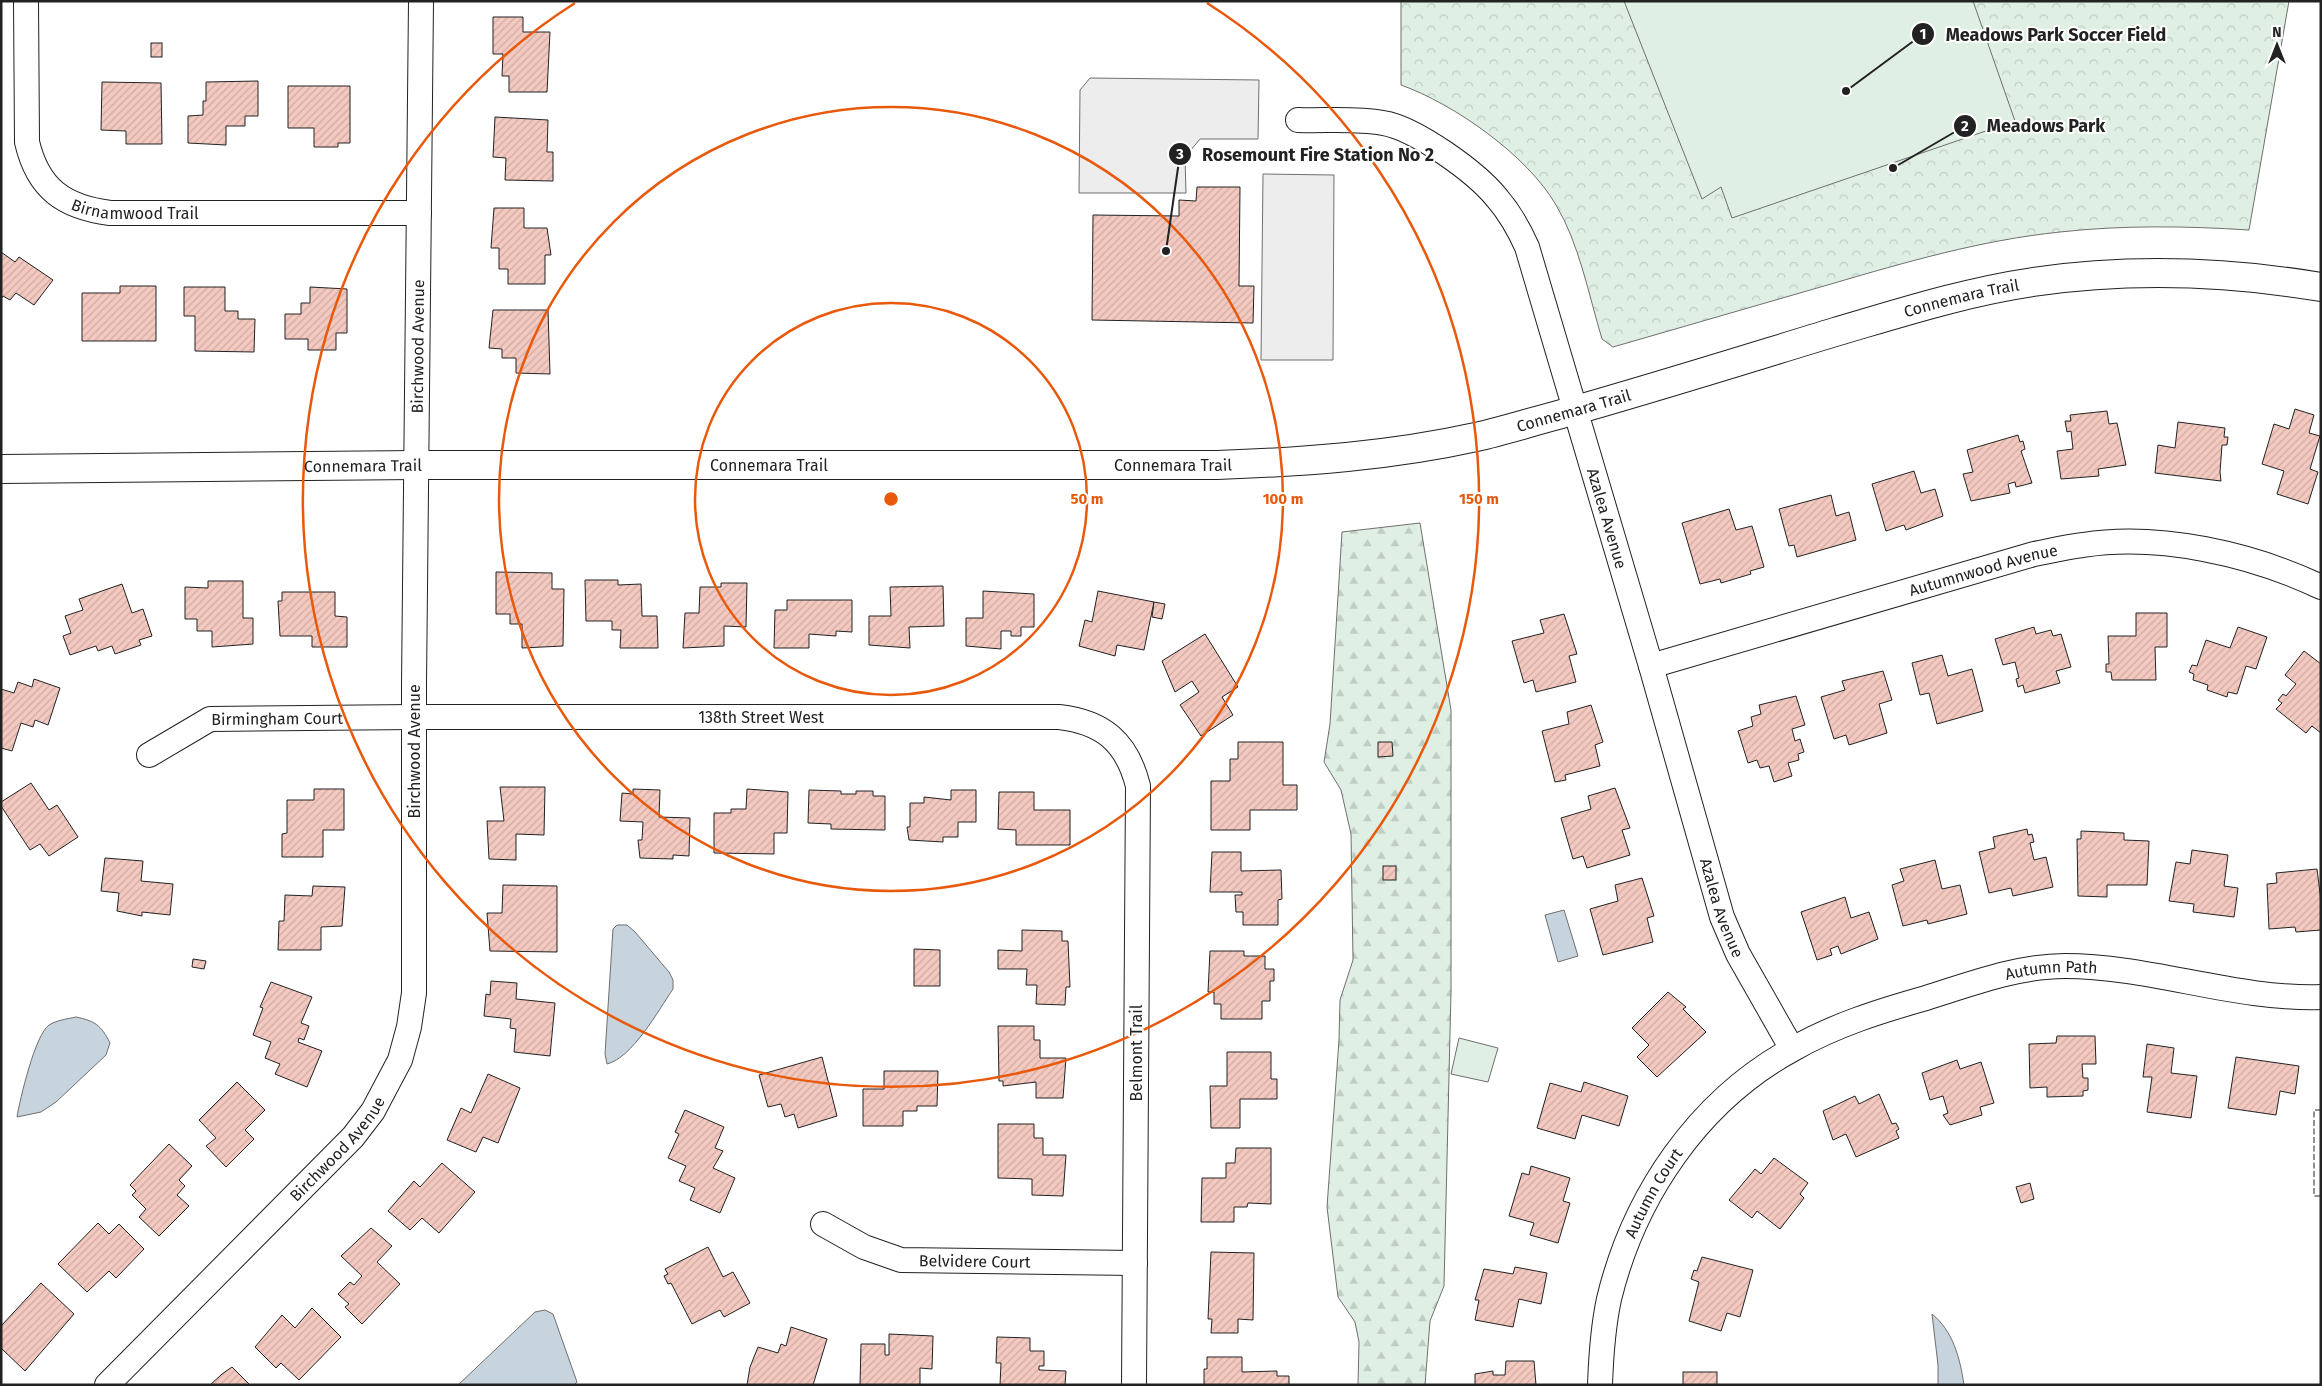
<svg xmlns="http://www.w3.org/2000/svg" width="2322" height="1386" viewBox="0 0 2322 1386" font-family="'Fira Sans',sans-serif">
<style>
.forest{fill:url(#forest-firs);stroke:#6f6f6f}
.park{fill:url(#park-crowns);stroke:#6f6f6f}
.pitch{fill:#e0efe3;stroke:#6f6f6f}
.parking{fill:#ededed;stroke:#6f6f6f}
.water{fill:#c7d3dd;stroke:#6f6f6f}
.building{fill:url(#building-hatch);stroke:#222}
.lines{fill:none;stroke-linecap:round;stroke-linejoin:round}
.street-casing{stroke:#222;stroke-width:26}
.secondary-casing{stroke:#222;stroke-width:30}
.street{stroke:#fff;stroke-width:24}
.secondary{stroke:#fff;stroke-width:28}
.fence{stroke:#222;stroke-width:1;stroke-dasharray:6 2.5;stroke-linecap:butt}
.ring{fill:none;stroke:#e8590c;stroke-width:2.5}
.labels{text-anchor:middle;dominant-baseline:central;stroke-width:4;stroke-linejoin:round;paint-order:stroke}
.street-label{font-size:16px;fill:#222;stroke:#fff}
.centre{fill:#e8590c;stroke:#fff;stroke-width:2.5}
.ring-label{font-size:15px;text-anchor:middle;font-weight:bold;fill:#e8590c;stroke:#fff;stroke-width:4;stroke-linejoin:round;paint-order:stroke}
.leader{fill:none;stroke:#222;stroke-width:2}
.callout-dot{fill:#222;stroke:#fff;stroke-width:2}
.mark-label{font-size:15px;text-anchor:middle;font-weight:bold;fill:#fff}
.callout-label{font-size:18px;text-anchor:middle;font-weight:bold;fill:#222;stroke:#fff;stroke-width:4;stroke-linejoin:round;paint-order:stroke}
</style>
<defs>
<pattern id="forest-firs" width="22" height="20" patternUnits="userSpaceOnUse" patternTransform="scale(1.25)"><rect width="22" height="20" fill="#e0efe3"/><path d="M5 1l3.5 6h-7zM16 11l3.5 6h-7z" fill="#c0cdc2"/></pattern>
<pattern id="park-crowns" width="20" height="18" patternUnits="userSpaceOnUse" patternTransform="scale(1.25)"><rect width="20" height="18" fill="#e0efe3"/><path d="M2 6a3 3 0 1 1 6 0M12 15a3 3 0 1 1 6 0" fill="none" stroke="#c0cdc2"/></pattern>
<pattern id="building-hatch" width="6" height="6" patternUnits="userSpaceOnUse" patternTransform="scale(1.25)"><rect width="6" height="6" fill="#f3c9c0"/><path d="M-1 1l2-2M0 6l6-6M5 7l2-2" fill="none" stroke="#d0aca5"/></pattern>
</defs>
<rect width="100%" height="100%" fill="#fff"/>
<polygon class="forest" points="1420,523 1451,710 1451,992 1444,1286 1430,1321 1425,1385 1358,1385 1359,1342 1355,1322 1338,1297 1327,1207 1339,1040 1340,1000 1353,960 1351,834 1341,790 1324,762 1330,724 1342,532"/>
<path class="park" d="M1401,1H2289L2249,230C2186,226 2123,225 2060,232C1982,240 1906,262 1831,284C1758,305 1686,326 1613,347L1602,339C1589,296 1579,243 1556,205C1527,155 1454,104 1401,85Z"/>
<g class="pitch">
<polygon points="1624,1 1973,1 2015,121 1732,218 1721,187 1702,199"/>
<polygon points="1459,1038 1498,1048 1488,1082 1451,1074"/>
</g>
<g class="parking">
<polygon points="1090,78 1259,80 1258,139 1200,139 1185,157 1186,193 1079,193 1080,90"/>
<polygon points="1263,174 1334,175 1333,360 1261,360"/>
</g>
<g class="water">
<polygon points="1564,910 1578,956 1558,962 1545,915"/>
<path d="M617,925H627L635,932L669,972L673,980V989C658,1011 632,1058 607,1064L605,1054L613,929Z"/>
<path d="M76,1017C95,1021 101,1025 110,1043L106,1055L56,1102L41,1112L17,1117C20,1099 35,1035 49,1025C57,1020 67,1019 76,1017Z"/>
<polygon points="545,1310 553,1314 577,1382 574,1385 458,1385 535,1312"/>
<path d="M1932,1314C1953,1331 1960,1358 1964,1385H1938V1365Z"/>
</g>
<g class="building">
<polygon points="493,17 523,17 523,32 550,32 547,92 509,92 509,76 502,76 503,54 493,54"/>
<rect x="151" y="43" width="11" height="14"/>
<polygon points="258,81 258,116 245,116 245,126 226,126 226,145 188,143 188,116 203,115 203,101 206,101 206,82"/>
<polygon points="102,82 161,83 162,144 126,144 126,131 101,130"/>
<polygon points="288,86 350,86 350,143 338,143 338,147 314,147 314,128 288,128"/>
<polygon points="495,117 548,120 547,152 553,152 553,181 505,180 506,158 493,157"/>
<polygon points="1197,187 1240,187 1239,286 1254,286 1253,323 1092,320 1093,215 1179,216 1179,200 1196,201"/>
<polygon points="494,208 524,208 524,228 547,228 551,255 545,255 545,284 508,284 508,269 499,269 499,248 491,248"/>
<polygon points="1,252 15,262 19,257 53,280 34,305 16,293 10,300 3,296 1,299"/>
<polygon points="120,286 156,286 156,341 82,341 82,293 120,293"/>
<polygon points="184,287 225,287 225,311 238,311 238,319 255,319 254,352 195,351 195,316 184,316"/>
<polygon points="310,287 347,289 347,333 336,333 336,350 308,350 308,339 285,339 285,314 301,314 301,303 310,303"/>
<polygon points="493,310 548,310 550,374 516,373 516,358 502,358 502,349 489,348"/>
<polygon points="2295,409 2314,415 2309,433 2320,436 2310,469 2318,472 2308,504 2277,494 2284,471 2262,464 2274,424 2289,429"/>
<polygon points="2107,411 2109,424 2117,423 2126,465 2098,469 2099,476 2061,479 2057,451 2073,449 2071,431 2067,432 2065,421 2071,421 2070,415"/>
<polygon points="2178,422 2225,428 2224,437 2228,437 2227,445 2222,445 2220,472 2221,481 2155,473 2158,445 2175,448"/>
<polygon points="2018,435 2020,442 2023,441 2025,449 2021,451 2032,483 2016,487 2015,482 2008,484 2010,493 1971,501 1963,474 1973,472 1967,450"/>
<polygon points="1914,471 1921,493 1935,489 1943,516 1906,530 1904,525 1886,531 1872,484"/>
<polygon points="1831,495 1836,516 1849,512 1856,540 1797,557 1794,545 1789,546 1779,509"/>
<polygon points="1729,509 1736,530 1752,526 1764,567 1750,571 1751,574 1721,583 1720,579 1700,584 1682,523"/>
<polygon points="496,572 552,573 552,589 564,589 563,646 522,648 522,624 510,624 510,614 496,614"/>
<polygon points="585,580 618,580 618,585 641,584 642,616 657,616 658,648 620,648 621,630 612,630 612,621 586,621"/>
<polygon points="208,581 243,581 243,618 253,618 253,644 212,647 212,631 197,631 197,619 185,619 185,587 208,588"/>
<polygon points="721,583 747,583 746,627 724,626 724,646 683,648 685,613 699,613 700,587 721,587"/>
<polygon points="122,584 132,613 143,609 152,636 139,640 141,645 115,654 112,646 98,651 96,646 70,655 63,636 71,633 65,616 83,610 79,599"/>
<polygon points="943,586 944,626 909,627 910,648 869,645 869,616 891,616 890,587"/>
<polygon points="983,591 1034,594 1034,627 1021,627 1021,636 1011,636 1011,631 1001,631 1001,649 966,646 966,618 983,618"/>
<polygon points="1098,591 1154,602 1144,650 1117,645 1115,656 1079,646 1085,620 1092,622"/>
<polygon points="282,592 335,592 335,616 347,617 347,647 312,647 312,636 280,636 278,601 282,601"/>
<polygon points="787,600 852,600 852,632 836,631 836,636 809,634 809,648 774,648 775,610 787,610"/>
<polygon points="1154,602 1165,604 1162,619 1152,617"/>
<polygon points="2136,613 2167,613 2167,647 2155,647 2156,680 2112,680 2111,672 2106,672 2106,664 2109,664 2108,636 2136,636"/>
<polygon points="1564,614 1577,654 1569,656 1576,682 1536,692 1533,680 1524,683 1512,641 1544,633 1540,620"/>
<polygon points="2034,627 2036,634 2051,630 2053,636 2061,634 2071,667 2056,671 2060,683 2025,693 2023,685 2018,687 2016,679 2019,678 2015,662 2003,665 1995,639"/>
<polygon points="2238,627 2267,637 2256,669 2246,666 2237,694 2228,692 2227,697 2207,690 2208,685 2193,680 2194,674 2189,672 2192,665 2197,666 2206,640 2230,648"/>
<polygon points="1205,634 1238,687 1222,697 1233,715 1201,736 1180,705 1199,692 1192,681 1175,692 1162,661"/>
<polygon points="2304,651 2321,664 2321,733 2312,726 2306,733 2276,709 2282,703 2278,700 2283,694 2286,696 2296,684 2285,675"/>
<polygon points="1942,655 1948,676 1972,669 1983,711 1937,724 1929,693 1920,695 1912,663"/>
<polygon points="1883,671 1892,700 1879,704 1887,733 1849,745 1846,735 1834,739 1821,697 1845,690 1842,681"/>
<polygon points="34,679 60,688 48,725 35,720 33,727 21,723 12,751 1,748 1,689 14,693 18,682 32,687"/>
<polygon points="1796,696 1805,725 1792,729 1795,741 1800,739 1804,752 1798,754 1799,760 1788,763 1792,776 1774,782 1769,766 1760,768 1757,760 1748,763 1738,731 1753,726 1751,717 1761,714 1759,705"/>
<polygon points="1591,705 1603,742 1595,745 1600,766 1565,775 1566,780 1555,782 1542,731 1569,724 1567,712"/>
<polygon points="1238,742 1283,742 1283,785 1297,785 1297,810 1250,810 1250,830 1211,830 1211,781 1230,781 1230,759 1238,759"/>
<polygon points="1378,742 1392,742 1393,756 1378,757"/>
<polygon points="31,783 49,810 57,805 78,837 49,856 40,844 30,850 1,806 1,802"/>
<polygon points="500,787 545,787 544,835 516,834 516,860 489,859 487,821 504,821"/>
<polygon points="1615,788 1630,828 1622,830 1630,855 1587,868 1583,856 1573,859 1561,818 1591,809 1588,796"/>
<polygon points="314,789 344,789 344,830 323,830 323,857 282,857 282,834 287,833 287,800 314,800"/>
<polygon points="633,789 660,790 659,817 690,818 689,856 673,855 673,859 640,858 638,840 642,840 643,822 620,821 622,793 633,794"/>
<polygon points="747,789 788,792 787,833 774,833 774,854 714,853 714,813 731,813 731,809 746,809"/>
<polygon points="809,790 841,791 841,794 856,794 856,791 873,791 873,796 885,796 885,830 831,829 831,824 808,823"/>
<polygon points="951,790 976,790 976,822 958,822 958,837 943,837 943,842 909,840 907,827 910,827 910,803 924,803 924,797 951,800"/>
<polygon points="999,792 1034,792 1034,810 1070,810 1070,845 1016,845 1016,830 998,829"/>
<polygon points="2027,829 2028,835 2032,834 2034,842 2030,843 2034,860 2046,857 2053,887 2013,896 2011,888 1989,893 1979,852 1995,848 1993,837"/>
<polygon points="2081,831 2124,833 2124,840 2149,841 2147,885 2107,885 2107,897 2078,896 2077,839 2081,839"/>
<polygon points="2192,850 2228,855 2224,886 2238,888 2234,917 2193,912 2194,904 2169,901 2176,862 2190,864"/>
<polygon points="1212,852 1241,852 1241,871 1281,870 1282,899 1278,900 1278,925 1243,925 1243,912 1236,912 1235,895 1242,895 1242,892 1210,892"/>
<polygon points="105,858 143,861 141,881 173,884 170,915 142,912 142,916 117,911 119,893 101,891"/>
<polygon points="1935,860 1942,889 1960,885 1967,914 1928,924 1927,920 1903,926 1892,885 1904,881 1900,869"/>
<rect x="1383" y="866" width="13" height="14"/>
<polygon points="2317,869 2321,901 2321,930 2296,932 2295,927 2269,929 2267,884 2277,883 2276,873"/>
<polygon points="1642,878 1654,916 1647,918 1653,942 1603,955 1590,909 1618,901 1615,885"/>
<polygon points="503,885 557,886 557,952 490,951 487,913 502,913"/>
<polygon points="313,886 345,887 342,926 321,927 321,950 278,950 279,921 284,921 285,895 312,896"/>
<polygon points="1845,897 1851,918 1869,912 1878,939 1841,954 1838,946 1830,949 1832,955 1817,960 1801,912"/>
<polygon points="1022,930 1062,931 1062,941 1068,941 1070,987 1066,987 1065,1005 1036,1004 1037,985 1026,985 1027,969 998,969 998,950 1022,951"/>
<polygon points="914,949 940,950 940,986 914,986"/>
<polygon points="1210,951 1244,951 1244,956 1265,956 1265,969 1274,969 1274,981 1270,981 1270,1001 1262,1001 1262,1019 1221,1019 1221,1004 1214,1004 1214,992 1208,992"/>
<polygon points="193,959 206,961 204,969 192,967"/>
<polygon points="491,981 517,983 516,999 555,1003 550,1056 514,1052 516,1029 510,1028 511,1019 484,1016 486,994 490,995"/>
<polygon points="271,982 312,997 301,1023 309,1026 304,1040 299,1038 298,1042 322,1051 307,1087 275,1074 280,1064 265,1058 271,1042 253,1035 263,1008 260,1007"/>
<polygon points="1668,992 1686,1007 1683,1009 1706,1032 1657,1077 1637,1057 1649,1045 1632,1028"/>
<polygon points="998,1026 1034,1026 1034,1040 1040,1040 1040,1058 1066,1058 1063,1098 1036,1098 1036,1082 1003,1086 1003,1081 999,1081"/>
<polygon points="2057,1036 2095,1036 2096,1064 2082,1064 2083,1078 2088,1078 2088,1090 2083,1091 2083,1096 2047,1097 2047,1087 2030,1088 2029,1044 2056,1043"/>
<polygon points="2147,1044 2174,1048 2171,1073 2197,1076 2191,1118 2147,1112 2152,1077 2143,1077"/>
<polygon points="1227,1052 1271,1052 1271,1079 1277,1079 1277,1099 1240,1099 1240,1128 1211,1128 1210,1086 1227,1086"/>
<polygon points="822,1057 837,1116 798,1128 794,1114 785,1117 781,1104 768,1107 759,1075"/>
<polygon points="2236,1057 2299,1066 2295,1094 2280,1091 2276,1115 2228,1108"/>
<polygon points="1957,1060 1960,1069 1981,1062 1994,1103 1980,1107 1982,1115 1950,1125 1943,1115 1948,1113 1943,1096 1930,1100 1922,1073"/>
<polygon points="884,1071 938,1071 937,1106 917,1106 917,1111 903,1111 903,1126 863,1126 863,1089 884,1089"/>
<polygon points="488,1074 520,1088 498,1143 483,1137 476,1152 447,1140 461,1108 471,1113"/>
<polygon points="237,1082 265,1110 245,1130 254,1139 226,1167 206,1146 216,1138 199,1120"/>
<polygon points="1584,1082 1628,1096 1619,1126 1582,1115 1575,1139 1537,1128 1550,1083 1581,1092"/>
<polygon points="1879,1094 1892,1124 1896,1123 1899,1129 1896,1131 1899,1138 1856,1157 1846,1134 1833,1140 1823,1111 1855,1096 1859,1104"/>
<polygon points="685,1110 724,1127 715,1148 723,1151 713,1168 735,1178 720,1213 690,1200 695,1188 679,1181 686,1166 668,1158 679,1134 675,1132"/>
<polygon points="998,1124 1034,1124 1034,1138 1043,1138 1043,1155 1066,1155 1063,1196 1032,1195 1032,1179 998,1178"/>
<polygon points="169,1144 192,1166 179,1180 185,1186 177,1195 189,1206 159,1236 139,1217 146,1209 132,1195 136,1191 130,1185"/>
<polygon points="1236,1148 1271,1148 1271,1204 1248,1203 1247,1207 1234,1207 1234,1222 1201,1222 1202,1178 1226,1178 1226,1163 1235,1163"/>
<polygon points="1774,1158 1808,1183 1800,1194 1804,1198 1780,1229 1757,1211 1752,1218 1729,1200 1755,1169 1761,1174"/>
<polygon points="442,1163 475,1192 439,1233 422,1218 410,1230 388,1211 414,1181 420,1187"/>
<polygon points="1531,1166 1570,1178 1563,1201 1570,1203 1558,1243 1530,1235 1534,1223 1509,1216 1522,1173 1529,1175"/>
<polygon points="2030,1183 2034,1199 2021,1203 2016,1187"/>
<polygon points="98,1223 109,1234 119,1224 144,1249 116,1278 109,1271 87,1292 58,1264"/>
<polygon points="371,1228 392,1246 377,1262 400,1284 362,1324 345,1307 349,1304 338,1294 350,1282 354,1285 362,1276 341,1256"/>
<polygon points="708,1247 723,1277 733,1272 750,1303 724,1317 720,1310 692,1324 671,1283 668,1284 664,1276 668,1274 665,1269"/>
<polygon points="1211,1252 1254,1253 1253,1320 1238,1319 1238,1333 1211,1333 1212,1319 1208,1319"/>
<polygon points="1702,1257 1753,1270 1740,1317 1727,1313 1721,1331 1689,1321 1699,1282 1691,1279 1694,1270 1697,1271"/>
<polygon points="1515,1267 1547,1273 1541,1304 1519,1299 1513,1327 1475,1320 1479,1300 1475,1300 1484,1269 1513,1274"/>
<polygon points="41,1283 74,1314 25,1371 1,1348 1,1326"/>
<polygon points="312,1308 341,1337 299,1380 281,1363 276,1368 255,1347 282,1315 295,1328"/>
<polygon points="791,1327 827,1339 813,1385 747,1385 750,1367 758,1347 778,1353 781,1344 786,1346"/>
<polygon points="889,1334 933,1336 932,1369 920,1368 920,1385 860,1385 861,1344 885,1344 885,1355 889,1355"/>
<polygon points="997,1337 1030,1338 1030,1351 1044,1351 1044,1366 1039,1366 1039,1370 1066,1371 1065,1385 1000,1385 1001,1363 996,1363"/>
<polygon points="1207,1357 1242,1357 1242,1372 1277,1371 1277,1376 1289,1376 1289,1385 1204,1385 1204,1369 1207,1369"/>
<polygon points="1506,1361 1534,1361 1536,1385 1475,1385 1475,1374 1493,1371 1493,1375 1505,1375"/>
<polygon points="232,1367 250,1385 210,1385 222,1374"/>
<rect x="1683" y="1372" width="34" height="13"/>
</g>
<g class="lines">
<defs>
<g id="street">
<path id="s1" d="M26,1L27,142C38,189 64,207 110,213H419"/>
<path id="s2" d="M1298,120C1326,121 1355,118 1383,123C1415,128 1476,172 1497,198C1509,212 1519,229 1527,247L1651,666L1722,917L1738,954L1792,1049"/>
<path id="s3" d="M1651,666L2034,554C2050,551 2066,547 2083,545C2159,533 2252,554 2321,587"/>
<path id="s4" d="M149,755L210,719L414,717H1059C1103,722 1127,742 1138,786L1134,1385"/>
<path id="s5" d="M823,1224L864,1247L901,1260L1135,1263"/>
<path id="s6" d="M107,1385L353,1137L373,1111L400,1060L409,1027L414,993V685L421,1"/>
<path id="s7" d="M1600,1385C1601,1356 1603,1327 1609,1299C1634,1196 1698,1101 1793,1049C1835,1025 1880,1011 1926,998C1971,984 2018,966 2065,966C2150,966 2236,1000 2321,997"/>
</g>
<g id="secondary">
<path id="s8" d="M1,469L417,465H1217C1304,462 1390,456 1476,437C1503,431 1531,422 1558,415C1651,389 1743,360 1835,332C1900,313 1965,292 2033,282C2129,268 2225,271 2321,287"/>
</g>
</defs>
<use href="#street" class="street-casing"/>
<use href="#secondary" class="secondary-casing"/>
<use href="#street" class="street"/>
<use href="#secondary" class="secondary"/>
<polyline class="fence" points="2321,1110 2314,1110 2314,1196 2321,1196"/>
</g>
<g class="ring">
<circle cx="891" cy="499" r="196"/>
<circle cx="891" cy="499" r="392"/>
<path d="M1207 3A588 588 0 1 1 575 3"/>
</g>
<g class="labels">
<g class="street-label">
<text stroke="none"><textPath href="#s1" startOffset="284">Birnamwood Trail</textPath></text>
<text stroke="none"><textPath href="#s8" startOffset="1982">Connemara Trail</textPath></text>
<text stroke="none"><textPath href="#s6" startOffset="1155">Birchwood Avenue</textPath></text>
<text stroke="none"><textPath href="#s8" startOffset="1578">Connemara Trail</textPath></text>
<text stroke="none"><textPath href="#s8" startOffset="1172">Connemara Trail</textPath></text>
<text stroke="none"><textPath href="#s8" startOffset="768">Connemara Trail</textPath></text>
<text stroke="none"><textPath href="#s8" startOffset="362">Connemara Trail</textPath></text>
<text stroke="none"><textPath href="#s2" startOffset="564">Azalea Avenue</textPath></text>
<text stroke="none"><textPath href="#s3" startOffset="346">Autumnwood Avenue</textPath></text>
<text stroke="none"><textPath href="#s4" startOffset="622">138th Street West</textPath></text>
<text stroke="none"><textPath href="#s4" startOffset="138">Birmingham Court</textPath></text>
<text stroke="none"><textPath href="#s6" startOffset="750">Birchwood Avenue</textPath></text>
<text stroke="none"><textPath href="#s2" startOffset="970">Azalea Avenue</textPath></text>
<text stroke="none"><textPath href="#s7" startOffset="678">Autumn Path</textPath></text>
<text transform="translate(1136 1053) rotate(-90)">Belmont Trail</text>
<text stroke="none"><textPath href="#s6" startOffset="330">Birchwood Avenue</textPath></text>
<text stroke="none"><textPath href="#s7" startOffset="202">Autumn Court</textPath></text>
<text stroke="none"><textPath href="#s5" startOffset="160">Belvidere Court</textPath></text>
</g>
</g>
<circle cx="891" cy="499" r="8" class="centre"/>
<g class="ring-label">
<text x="1087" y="504">50 m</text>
<text x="1283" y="504">100 m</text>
<text x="1479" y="504">150 m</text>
</g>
<path class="leader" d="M1846 91L1923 34M1893 168L1965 126M1166 251L1180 154"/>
<g class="callout-dot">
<circle cx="1846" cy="91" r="5"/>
<circle cx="1893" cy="168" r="5"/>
<circle cx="1166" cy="251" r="5"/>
<circle cx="1923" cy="34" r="12"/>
<circle cx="1965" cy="126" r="12"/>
<circle cx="1180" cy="154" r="12"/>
</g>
<g class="mark-label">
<text x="1923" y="39">1</text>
<text x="1965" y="131">2</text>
<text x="1180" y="159">3</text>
</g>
<g class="callout-label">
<text x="2056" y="41">Meadows Park Soccer Field</text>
<text x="2046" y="132">Meadows Park</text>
<text x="1318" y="161">Rosemount Fire Station No 2</text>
</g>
<rect width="2322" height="1386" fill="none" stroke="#222222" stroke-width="5"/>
<g transform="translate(2277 45)" stroke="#ffffff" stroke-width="4" paint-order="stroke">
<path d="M0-4L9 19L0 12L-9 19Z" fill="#222222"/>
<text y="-8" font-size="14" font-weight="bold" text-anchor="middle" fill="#222222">N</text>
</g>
</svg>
